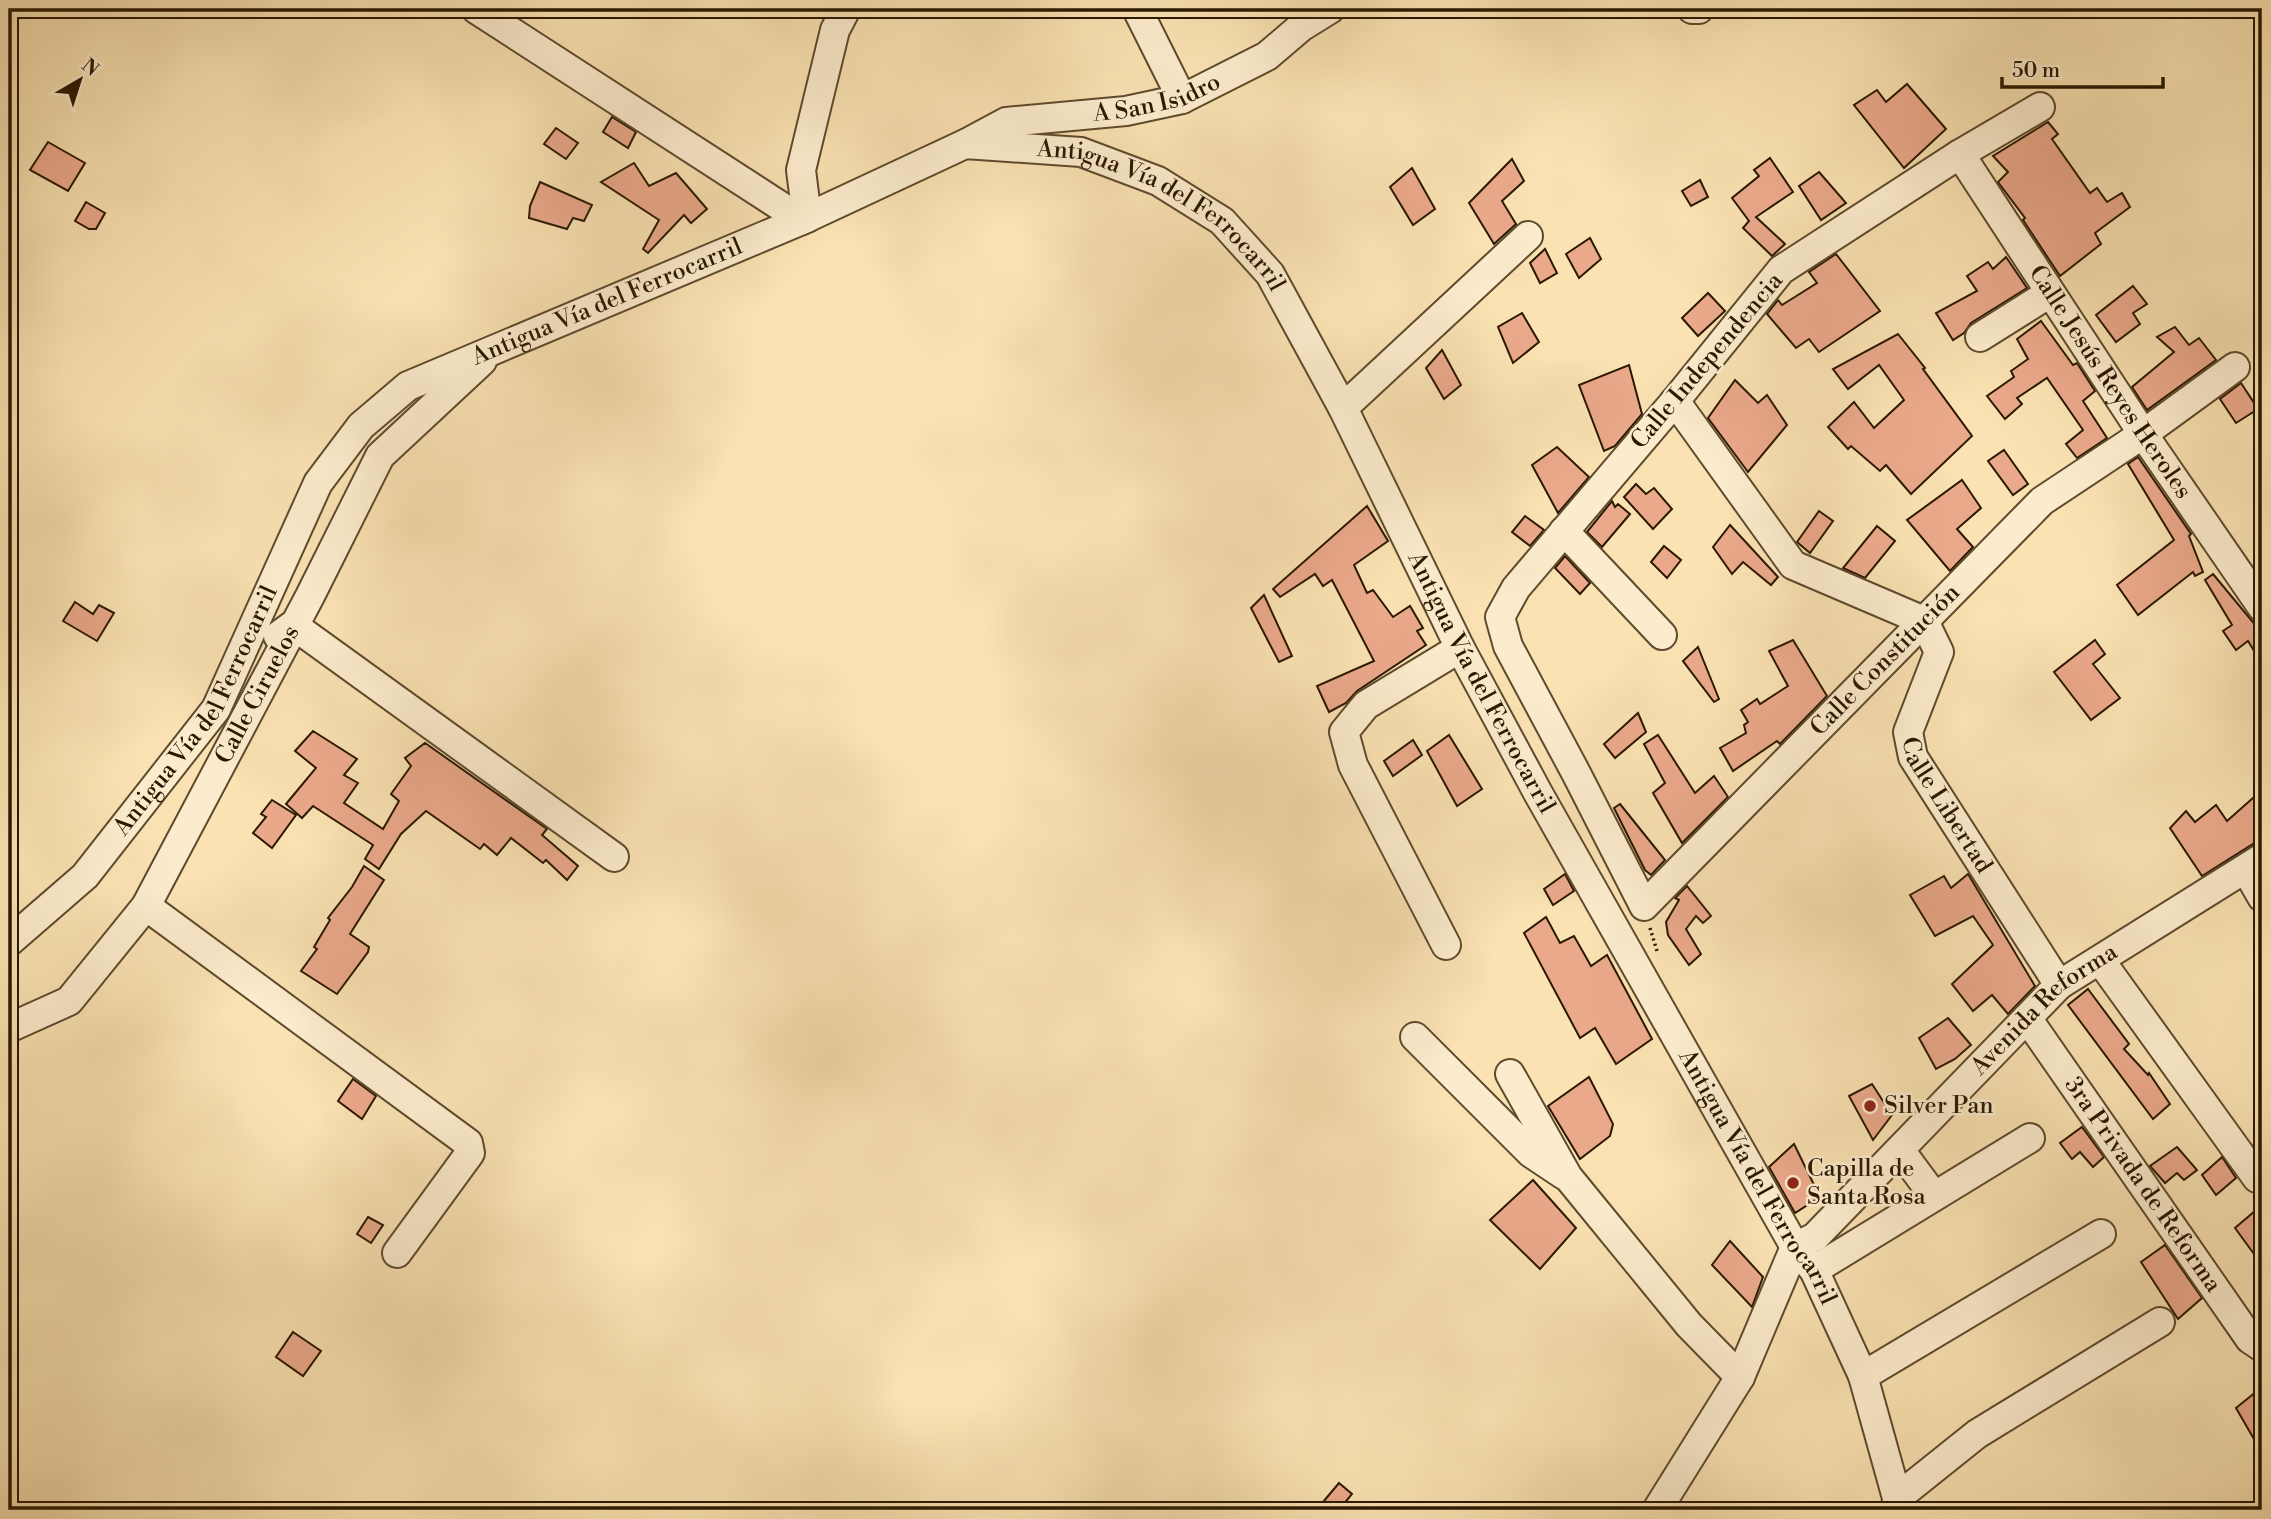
<svg xmlns="http://www.w3.org/2000/svg" width="2271" height="1519" viewBox="0 0 2271 1519" font-family="'Libre Bodoni',serif">
<style>
.building{fill:#eba98b;stroke:#2a1801;stroke-width:2}
.lines{fill:none;stroke-linecap:round;stroke-linejoin:round}
.minor-casing{stroke:#5e4a2d;stroke-width:32}
.path{stroke:#2a1801;stroke-width:3.5;stroke-dasharray:2 3.5;stroke-linecap:butt}
.minor{stroke:#fceccd;stroke-width:28}
.poi-dot{fill:#8f2418;stroke:#fceccd;stroke-width:2.5}
.labels{text-anchor:middle;dominant-baseline:central;stroke-width:5;stroke-linejoin:round;paint-order:stroke}
.street-label{font-size:24px;fill:#2a1801;stroke:#fceccd}
.poi-label{font-size:24px;fill:#2a1801;stroke:#fceccd;text-anchor:start}
</style>
<rect width="100%" height="100%" fill="#fae2b2"/>
<filter id="stains"><feTurbulence type="fractalNoise" baseFrequency=".00286" numOctaves="4"/><feColorMatrix values="0 0 0 0 .2 0 0 0 0 .09 0 0 0 0 .02 0 0 0 .5 -.17"/></filter>
<radialGradient id="worn" r=".72"><stop offset=".6" stop-color="#630" stop-opacity="0"/><stop offset="1" stop-color="#630" stop-opacity=".3"/></radialGradient>
<g class="building">
<polygon points="1907,84 1946,129 1904,168 1854,105 1877,90 1886,102"/>
<polygon points="612,117 636,132 628,148 603,132"/>
<polygon points="2048,122 2058,134 2052,139 2090,193 2097,188 2107,202 2122,193 2130,207 2095,233 2101,244 2060,276 2023,220 2025,218 1998,182 2008,172 1993,156"/>
<polygon points="556,128 578,143 566,159 544,144"/>
<polygon points="48,142 85,163 68,191 30,170"/>
<polygon points="1770,158 1793,192 1756,217 1785,244 1772,256 1743,228 1749,221 1732,198 1759,176 1754,170"/>
<polygon points="1512,159 1524,181 1502,201 1516,224 1494,244 1469,203"/>
<polygon points="634,163 649,186 676,173 707,209 691,223 684,215 648,253 643,249 659,220 601,182"/>
<polygon points="1412,168 1435,209 1413,225 1390,187"/>
<polygon points="1819,172 1846,203 1821,220 1799,186"/>
<polygon points="1700,180 1708,197 1691,206 1682,191"/>
<polygon points="540,182 592,205 584,221 573,218 567,229 529,218 530,206"/>
<polygon points="86,202 105,213 96,229 89,229 75,221"/>
<polygon points="1590,238 1601,259 1579,278 1566,254"/>
<polygon points="1545,249 1557,273 1540,283 1530,263"/>
<polygon points="1836,254 1880,311 1819,352 1809,339 1796,348 1767,314 1778,300 1782,305 1817,283 1809,272"/>
<polygon points="2006,257 2027,288 1971,323 1964,333 1953,340 1936,313 1977,291 1967,276 1988,262 1993,269"/>
<polygon points="2133,286 2147,304 2133,313 2140,324 2116,342 2096,315"/>
<polygon points="1708,293 1725,311 1698,336 1682,318"/>
<polygon points="1522,313 1539,342 1513,363 1498,327"/>
<polygon points="2041,321 2073,365 2077,363 2095,391 2083,401 2107,438 2077,458 2066,444 2083,430 2047,378 2017,398 2022,404 2005,419 1987,396 2014,377 2011,371 2028,359 2017,339"/>
<polygon points="2175,327 2189,345 2199,338 2216,360 2147,410 2132,387 2174,352 2157,337"/>
<polygon points="1898,334 1925,368 1923,369 1972,436 1911,494 1886,465 1880,471 1851,446 1848,449 1828,427 1854,402 1874,428 1904,400 1879,365 1848,389 1833,369"/>
<polygon points="1442,350 1461,385 1444,399 1426,368"/>
<polygon points="1629,365 1642,414 1615,446 1604,451 1579,385"/>
<polygon points="1735,380 1758,403 1767,395 1787,425 1748,472 1708,418"/>
<polygon points="2241,383 2258,409 2236,423 2220,399"/>
<polygon points="1557,447 1589,477 1558,513 1532,465"/>
<polygon points="2004,450 2028,484 2013,495 1988,461"/>
<polygon points="2138,457 2191,534 2189,536 2203,572 2195,576 2193,572 2138,615 2117,585 2174,540 2128,464"/>
<polygon points="1962,480 1981,508 1957,529 1973,547 1950,571 1907,520"/>
<polygon points="1636,484 1646,494 1654,488 1672,509 1653,529 1624,497"/>
<polygon points="1612,501 1615,507 1618,504 1630,514 1602,547 1587,532"/>
<polygon points="1367,506 1388,541 1354,565 1367,593 1373,590 1393,617 1410,606 1423,628 1417,631 1426,645 1357,691 1346,703 1329,712 1317,686 1374,661 1332,580 1323,586 1315,574 1280,597 1273,589"/>
<polygon points="1819,511 1833,521 1810,553 1797,542"/>
<polygon points="1525,516 1544,530 1530,546 1512,532"/>
<polygon points="1730,525 1778,577 1771,585 1743,562 1732,574 1713,547"/>
<polygon points="1877,526 1895,541 1865,578 1843,568"/>
<polygon points="1664,546 1681,560 1667,578 1651,562"/>
<polygon points="1565,556 1590,583 1580,594 1555,568"/>
<polygon points="2213,574 2262,633 2262,664 2248,641 2236,650 2223,631 2232,625 2205,580"/>
<polygon points="1264,595 1292,656 1279,662 1251,608"/>
<polygon points="75,602 93,614 99,605 114,613 97,641 63,621"/>
<polygon points="1793,640 1827,696 1780,744 1777,741 1733,771 1720,748 1746,733 1744,725 1748,722 1741,710 1757,699 1760,704 1788,686 1769,651"/>
<polygon points="2095,640 2105,654 2093,664 2120,698 2091,720 2054,672"/>
<polygon points="1698,647 1719,699 1714,702 1683,661"/>
<polygon points="1638,713 1646,732 1615,758 1604,744"/>
<polygon points="313,731 357,759 344,775 358,783 344,803 383,829 399,801 391,794 411,766 405,758 425,743 547,829 542,835 578,866 567,880 546,860 543,863 511,838 497,855 484,844 480,849 426,811 401,834 379,869 365,859 373,845 313,806 302,818 286,804 316,768 295,751"/>
<polygon points="1449,735 1482,789 1457,806 1427,751"/>
<polygon points="1658,735 1695,793 1714,776 1728,797 1682,843 1653,793 1665,783 1644,744"/>
<polygon points="1413,740 1422,755 1393,776 1384,761"/>
<polygon points="2262,790 2262,841 2253,844 2202,876 2170,828 2186,811 2195,822 2216,805 2227,821"/>
<polygon points="272,800 296,815 272,848 253,833 266,817 261,814"/>
<polygon points="1620,804 1665,860 1651,875 1645,870 1614,808"/>
<polygon points="364,866 384,880 350,934 369,947 368,952 337,994 301,971 317,949 314,947 330,920 328,918 352,887"/>
<polygon points="1565,874 1574,891 1553,905 1544,889"/>
<polygon points="1968,874 2035,986 2008,1014 1992,995 1973,1011 1952,984 1993,945 1973,916 1935,936 1910,895 1944,876 1951,888"/>
<polygon points="1687,886 1711,916 1703,923 1696,916 1686,929 1701,954 1689,965 1668,935 1666,922 1679,900 1675,898"/>
<polygon points="1546,917 1560,943 1574,936 1591,966 1607,955 1652,1039 1616,1064 1595,1028 1580,1038 1524,933"/>
<polygon points="2088,989 2129,1044 2124,1049 2148,1075 2149,1073 2170,1104 2153,1119 2068,1005"/>
<polygon points="1948,1018 1971,1045 1955,1059 1936,1069 1919,1038"/>
<polygon points="1589,1077 1613,1124 1610,1136 1580,1159 1548,1106"/>
<polygon points="353,1079 376,1096 362,1119 338,1101"/>
<polygon points="1872,1084 1892,1115 1873,1140 1849,1096"/>
<polygon points="2082,1127 2104,1157 2093,1167 2080,1152 2072,1159 2060,1143"/>
<polygon points="1794,1144 1820,1197 1795,1213 1769,1167"/>
<polygon points="2177,1147 2197,1170 2184,1180 2177,1173 2165,1183 2150,1166"/>
<polygon points="2222,1157 2236,1178 2216,1195 2202,1175"/>
<polygon points="1533,1180 1576,1228 1540,1269 1490,1220"/>
<polygon points="2262,1205 2262,1265 2235,1228"/>
<polygon points="368,1217 383,1225 371,1243 357,1234"/>
<polygon points="1730,1241 1763,1277 1752,1307 1712,1265"/>
<polygon points="2165,1245 2202,1298 2178,1319 2141,1262"/>
<polygon points="293,1332 321,1351 303,1376 276,1357"/>
<polygon points="2262,1387 2262,1453 2236,1408"/>
<polygon points="1339,1483 1352,1494 1339,1510 1330,1510 1323,1502"/>
</g>
<g class="lines">
<defs>
<g id="minor">
<polyline points="476,9 802,220"/>
<polyline points="1137,9 1182,99"/>
<polyline points="1692,9 1699,9"/>
<path id="s1" d="M2040,107L1960,154L1781,270L1675,401L1516,588L1500,617L1508,646L1576,773L1644,906L2042,501L2143,434L2235,367"/>
<path id="s2" d="M965,144L1006,122L1126,111L1182,99L1267,56L1301,27L1330,9"/>
<path id="s3" d="M1960,154L2143,434L2262,607"/>
<polyline points="807,218 801,170 835,30 846,9"/>
<polyline points="1980,337 2050,293"/>
<path id="s4" d="M1675,401L1793,565L1924,621L1939,652L1908,732L1913,757L2059,985"/>
<polyline points="1343,408 1528,236"/>
<polyline points="1564,531 1662,635"/>
<polyline points="278,636 293,625 614,857"/>
<polyline points="2246,869 2262,897"/>
<polyline points="146,906 468,1143 470,1153 397,1253"/>
<path id="s5" d="M9,942L85,876L216,709L318,483L361,426L408,386L802,220L965,144L1081,152L1158,181L1222,221L1270,274L1343,408L1460,648L1538,793L1795,1247L1814,1270L1863,1376L1897,1498L1896,1510"/>
<polyline points="1446,945 1353,765 1344,732 1366,705 1460,648"/>
<polyline points="2100,960 2257,1178"/>
<path id="s6" d="M2027,1018L2250,1339L2262,1347"/>
<path id="s7" d="M9,1028L69,1001L146,906L310,596L380,456L482,361"/>
<polyline points="1415,1037 1531,1153 1564,1175"/>
<polyline points="1510,1074 1568,1177 1689,1325 1740,1377"/>
<polyline points="1900,1150 1934,1196"/>
<polyline points="1814,1270 2030,1138"/>
<polyline points="1863,1376 2101,1234"/>
<polyline points="1897,1498 1977,1434 2160,1322"/>
<path id="s8" d="M1657,1510L1740,1377L1795,1247L1815,1237L2059,985L2262,858"/>
</g>
</defs>
<use href="#minor" class="minor-casing"/>
<polyline class="path" points="1650,928 1657,951"/>
<use href="#minor" class="minor"/>
</g>
<g class="poi-dot">
<circle cx="1870" cy="1106" r="7"/>
<circle cx="1793" cy="1183" r="7"/>
</g>
<g class="labels">
<g class="street-label">
<text stroke="none"><textPath href="#s2" startOffset="200">A San Isidro</textPath></text>
<text stroke="none"><textPath href="#s5" startOffset="1519">Antigua Vía del Ferrocarril</textPath></text>
<text stroke="none"><textPath href="#s5" startOffset="910">Antigua Vía del Ferrocarril</textPath></text>
<text transform="translate(1707 361) rotate(-50)">Calle Independencia</text>
<text stroke="none"><textPath href="#s3" startOffset="273">Calle Jesús Reyes Heroles</textPath></text>
<text stroke="none"><textPath href="#s1" startOffset="1421">Calle Constitución</textPath></text>
<text stroke="none"><textPath href="#s5" startOffset="2107">Antigua Vía del Ferrocarril</textPath></text>
<text stroke="none"><textPath href="#s7" startOffset="427">Calle Ciruelos</textPath></text>
<text stroke="none"><textPath href="#s5" startOffset="301">Antigua Vía del Ferrocarril</textPath></text>
<text stroke="none"><textPath href="#s4" startOffset="548">Calle Libertad</textPath></text>
<text stroke="none"><textPath href="#s8" startOffset="644">Avenida Reforma</textPath></text>
<text stroke="none"><textPath href="#s5" startOffset="2674">Antigua Vía del Ferrocarril</textPath></text>
<text stroke="none"><textPath href="#s6" startOffset="203">3ra Privada de Reforma</textPath></text>
</g>
<g class="poi-label">
<text x="1884" y="1106">Silver Pan</text>
<text x="1807" y="1169">Capilla de<tspan x="1807" dy="28">Santa Rosa</tspan></text>
</g>
</g>
<rect width="2271" height="1519" fill="none" stroke="#fae2b2" stroke-width="35"/>
<rect x="10" y="10" width="2250" height="1498" fill="none" stroke="#2a1801" stroke-width="3.5"/>
<rect x="18" y="18" width="2236" height="1484" fill="none" stroke="#2a1801" stroke-width="2"/>
<g transform="translate(80 80) rotate(39)" stroke="#fceccd" stroke-width="5" paint-order="stroke">
<path d="M0-5L12 26L0 18L-12 26Z" fill="#2a1801"/>
<text y="-10" font-size="19" font-weight="bold" text-anchor="middle" fill="#2a1801">N</text>
</g>
<path d="M2002 77v10h161v-10" fill="none" stroke="#2a1801" stroke-width="3.5"/>
<text x="2012" y="77" font-size="21" fill="#2a1801" stroke="#fceccd" stroke-width="5" paint-order="stroke">50 m</text>
<rect width="100%" height="100%" filter="url(#stains)"/>
<rect width="100%" height="100%" fill="url(#worn)"/>
</svg>
